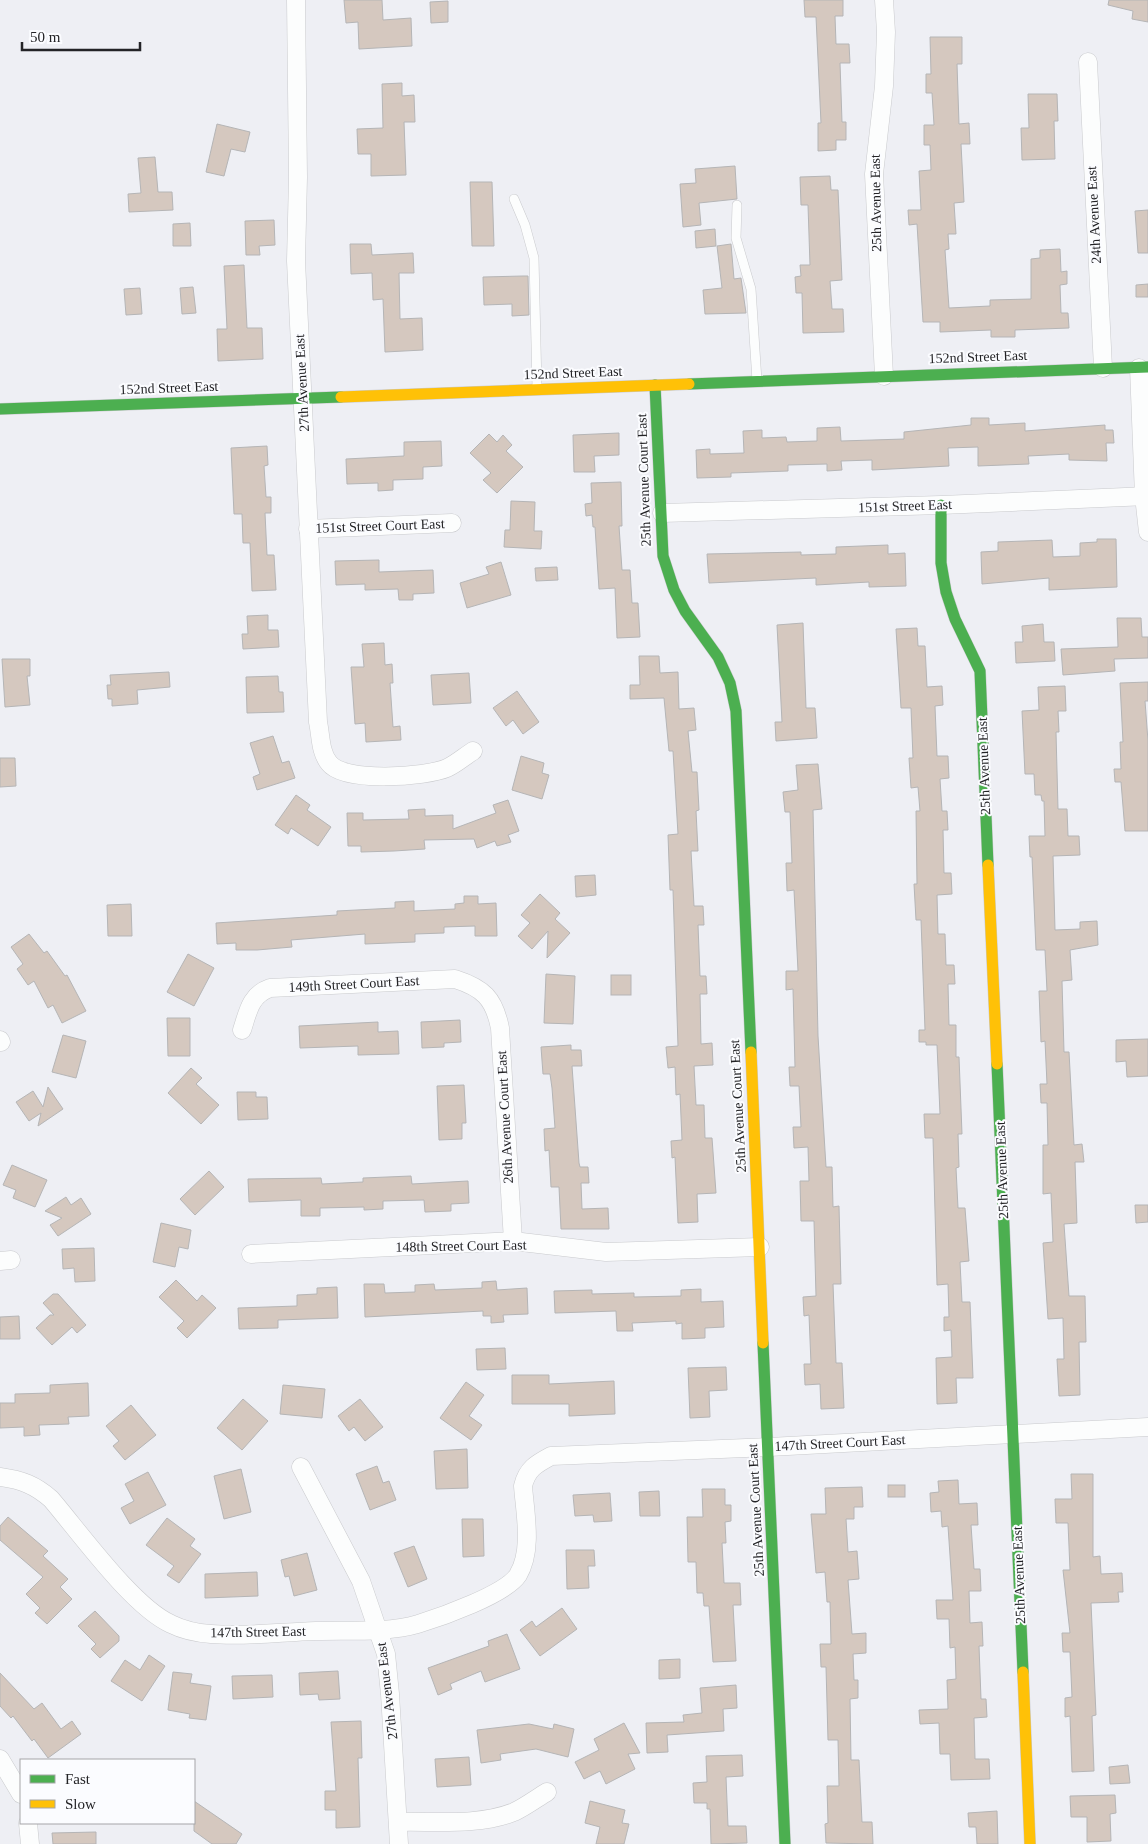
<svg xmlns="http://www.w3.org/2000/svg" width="1148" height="1844" viewBox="0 0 1148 1844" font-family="Georgia,serif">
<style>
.building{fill:#d5c8bf;stroke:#b5b5b6}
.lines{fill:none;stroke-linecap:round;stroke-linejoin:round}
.lane-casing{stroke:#c9cacd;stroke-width:10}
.street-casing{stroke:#c9cacd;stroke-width:19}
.fast-casing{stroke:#c9cacd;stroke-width:12}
.slow-casing{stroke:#c9cacd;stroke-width:12}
.lane{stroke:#fcfdfd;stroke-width:9}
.street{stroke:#fcfdfd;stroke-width:18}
.fast{stroke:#4caf50;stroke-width:11}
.slow{stroke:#ffc107;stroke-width:11}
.labels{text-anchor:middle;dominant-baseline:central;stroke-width:4;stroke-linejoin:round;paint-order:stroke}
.street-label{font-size:14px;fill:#232326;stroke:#fbfcff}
</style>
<rect width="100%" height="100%" fill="#eeeff4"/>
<g class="building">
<polygon points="344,0 382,0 383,20 411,18 412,46 359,49 358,22 346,23"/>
<polygon points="804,0 843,0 843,16 835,16 836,44 849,44 850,63 840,63 842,122 846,122 846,140 836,140 836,150 818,151 818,123 821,123 816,17 805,17"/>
<polygon points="1109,0 1148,0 1148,22 1132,19 1133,11 1108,5"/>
<polygon points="448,1 448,22 431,23 430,2"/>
<polygon points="930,37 962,37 962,64 957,64 959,124 969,123 970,144 961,144 964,202 954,203 956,234 948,234 949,249 945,250 949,308 990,306 990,300 1031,299 1031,259 1040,258 1040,250 1060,249 1061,272 1067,271 1067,284 1060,285 1061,313 1068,313 1069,328 1015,330 1015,337 991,337 991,330 940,332 940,322 923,322 917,224 909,225 908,210 921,210 919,171 931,170 930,145 924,145 924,125 934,125 932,93 926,93 926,74 931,74"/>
<polygon points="402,83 402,96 414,95 415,122 404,122 406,175 371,176 371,154 358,154 357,129 383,128 382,84"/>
<polygon points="1028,94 1057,94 1058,121 1054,121 1055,159 1022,160 1021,128 1029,128"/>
<polygon points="217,124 250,132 245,152 231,149 224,176 206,172"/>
<polygon points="155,157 158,192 172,192 173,210 129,212 128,194 141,193 138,158"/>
<polygon points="735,166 737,199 699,203 701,225 683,227 680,184 696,183 695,169"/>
<polygon points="830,176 831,190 838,190 842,280 830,281 832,309 843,309 844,332 803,333 802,293 796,293 795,277 801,276 800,265 810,265 808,205 801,205 800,177"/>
<polygon points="470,182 492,182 494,246 472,246"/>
<polygon points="1148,210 1148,253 1138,253 1135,211"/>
<polygon points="274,220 275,245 259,246 260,255 246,255 245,221"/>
<polygon points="190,223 191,246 173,246 173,224"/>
<polygon points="715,229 716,246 696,248 695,231"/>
<polygon points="350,244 371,244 372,255 413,253 414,273 399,273 400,319 422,318 423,350 385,352 383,299 373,300 372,273 351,274"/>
<polygon points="731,244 734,279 741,278 746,313 705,314 703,290 722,288 717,246"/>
<polygon points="244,265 247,328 262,328 263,359 218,361 217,329 227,329 224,266"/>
<polygon points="523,276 528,276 529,315 512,316 512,304 484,305 483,277"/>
<polygon points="1148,284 1148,297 1136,297 1136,285"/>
<polygon points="193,287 196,313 182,314 180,288"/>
<polygon points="140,288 142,314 126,315 124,289"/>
<polygon points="971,418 989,418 989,425 1025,423 1025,431 1105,425 1105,430 1113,430 1114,443 1106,443 1107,461 1069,460 1069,454 1028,456 1029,464 978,466 978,447 948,448 949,466 872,470 872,460 841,461 842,470 827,471 827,464 788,465 788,471 731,473 731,477 697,478 696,450 710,449 710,454 744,453 743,431 762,430 762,438 786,437 787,442 817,441 817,428 840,427 841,441 904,439 904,432 971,425"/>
<polygon points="619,433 619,455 594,456 595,472 574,472 573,435"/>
<polygon points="489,434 497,442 503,435 512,445 506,451 523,467 497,493 483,480 491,473 470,453"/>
<polygon points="441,441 442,466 423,467 423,479 393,480 393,490 378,491 378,483 347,484 346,459 404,456 404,442"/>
<polygon points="267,446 268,465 264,466 266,497 271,497 271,513 265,513 267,555 274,555 276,590 252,591 250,543 243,543 242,514 234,514 231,448"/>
<polygon points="621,482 622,526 619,526 622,570 630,570 632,603 638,603 640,637 617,638 615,588 599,589 595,527 593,527 592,515 586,516 585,504 592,503 591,483"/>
<polygon points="511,501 535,502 534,531 542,531 541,549 504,547 505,530 510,530"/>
<polygon points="1097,539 1116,539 1117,587 1049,590 1049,578 982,584 981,552 998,551 998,542 1052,540 1053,557 1080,556 1080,543 1097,542"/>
<polygon points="888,545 888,554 905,553 906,586 869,587 869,582 816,585 816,578 709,583 707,554 801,552 801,555 836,554 836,547"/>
<polygon points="379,560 379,572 433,570 434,593 413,594 413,600 399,600 398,589 365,590 365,584 336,585 335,561"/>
<polygon points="501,562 511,595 467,608 460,583 489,574 486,567"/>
<polygon points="557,567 558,580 536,581 535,568"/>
<polygon points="268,615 268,630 278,630 279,647 243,649 242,634 248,634 247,616"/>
<polygon points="1117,618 1141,618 1142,637 1148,637 1148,658 1114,659 1115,671 1063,675 1061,649 1118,647"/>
<polygon points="803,623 806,708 815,708 817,738 776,741 775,722 782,722 777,625"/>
<polygon points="1043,624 1044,642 1054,642 1055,661 1016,663 1015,642 1023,642 1022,626"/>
<polygon points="917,628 918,646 925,646 927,687 942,686 943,705 935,706 937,756 948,756 949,778 940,779 942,811 947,811 948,830 943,830 944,873 951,873 952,894 937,895 938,934 945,934 946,965 954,965 955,984 948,984 949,1025 956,1025 956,1057 959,1057 962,1134 958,1134 959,1167 956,1168 958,1208 965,1208 969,1261 960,1262 962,1302 970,1302 973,1378 956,1378 957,1403 937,1404 936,1358 952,1357 951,1330 944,1331 944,1317 949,1317 948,1284 937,1285 933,1138 925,1138 924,1114 940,1114 937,1045 926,1045 926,1042 919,1042 919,1030 925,1030 921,920 916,920 914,884 917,884 916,811 920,811 918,787 911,788 909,758 913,758 911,708 901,708 896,629"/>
<polygon points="384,643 385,665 392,664 393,683 390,683 393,727 400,726 401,740 366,742 365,723 355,724 351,667 364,667 362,644"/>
<polygon points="639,656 659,656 660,673 678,672 679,709 694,708 696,730 688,731 692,772 697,772 699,810 696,811 698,851 691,851 694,906 703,906 704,925 698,925 700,976 706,976 707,994 700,994 701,1044 712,1043 713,1065 694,1066 696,1105 704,1105 705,1138 712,1138 716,1193 697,1194 698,1222 678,1223 675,1157 672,1158 671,1141 682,1140 680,1094 676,1095 675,1067 668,1068 666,1047 678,1046 673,890 670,890 668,835 678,834 673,751 669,751 664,698 630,699 630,685 640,685"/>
<polygon points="2,659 30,659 30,676 27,676 30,705 5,707"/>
<polygon points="169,672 170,687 137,690 138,704 112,706 112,699 108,699 107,685 111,685 110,675"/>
<polygon points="469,673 471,703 433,705 431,675"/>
<polygon points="278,676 279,692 283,692 284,712 247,713 246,677"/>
<polygon points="1148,682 1148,701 1145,701 1148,741 1148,831 1125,831 1121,782 1115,782 1114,769 1121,769 1120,742 1123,742 1120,683"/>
<polygon points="1065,686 1066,711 1058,711 1059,732 1056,732 1058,809 1067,809 1068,836 1079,836 1080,855 1053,856 1055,930 1080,929 1080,922 1097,921 1098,945 1070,950 1072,980 1062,981 1064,1052 1069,1052 1074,1145 1082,1144 1084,1162 1075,1162 1077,1223 1064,1224 1069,1296 1085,1296 1086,1342 1079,1342 1080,1395 1059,1396 1057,1359 1064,1359 1063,1318 1048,1319 1043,1243 1053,1242 1051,1193 1043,1194 1043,1145 1048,1145 1047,1103 1041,1103 1040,1084 1047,1084 1045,1041 1041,1042 1039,991 1047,991 1045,950 1036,950 1032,857 1030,857 1029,836 1045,836 1044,801 1042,801 1041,795 1035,795 1034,774 1025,774 1022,711 1039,710 1038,687"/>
<polygon points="517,691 539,722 523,734 513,720 506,726 493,708"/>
<polygon points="273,736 282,763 289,761 295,778 257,790 253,777 260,774 250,743"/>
<polygon points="521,756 544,763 542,773 549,775 542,799 512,790"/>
<polygon points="0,758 15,758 16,786 0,787"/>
<polygon points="818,764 822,809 813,810 818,1036 826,1167 832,1167 833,1207 839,1206 841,1284 833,1284 836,1363 842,1363 844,1408 821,1409 820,1384 805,1385 804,1364 811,1364 809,1315 804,1316 803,1297 816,1296 814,1221 801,1221 800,1181 809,1181 808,1147 794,1148 793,1127 801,1127 799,1086 790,1086 789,1067 795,1067 793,989 786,990 786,971 798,971 794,890 787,891 786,863 792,863 790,812 785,812 783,792 798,790 796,765"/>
<polygon points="296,795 310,805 307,810 331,827 318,846 291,828 288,834 275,825"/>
<polygon points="508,800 519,831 508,835 511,842 497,846 495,841 477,848 474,839 424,840 425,849 394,851 361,852 361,846 348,846 347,813 363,813 363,820 409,819 408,810 425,809 425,816 453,815 453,829 496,813 493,805"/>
<polygon points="595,875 596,895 576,897 575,876"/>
<polygon points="540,894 560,913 555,919 570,933 547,958 548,931 532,949 518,936 530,923 521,915"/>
<polygon points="464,896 478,896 478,904 496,903 497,936 475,936 475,926 444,927 444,933 415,934 415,942 365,944 365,934 291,940 292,947 257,950 236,950 236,943 217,944 216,923 337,915 337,911 395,908 395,902 414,901 414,911 455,909 455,904 464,903"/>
<polygon points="131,904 132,936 108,936 107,905"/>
<polygon points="29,934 44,953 47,951 65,976 67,975 86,1011 62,1023 53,1005 48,1008 34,981 28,985 17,969 23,964 11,947"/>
<polygon points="188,954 214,968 194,1006 167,992"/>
<polygon points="546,974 575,976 573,1024 544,1023"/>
<rect x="611" y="975" width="20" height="20"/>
<polygon points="167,1018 190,1018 190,1056 168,1056"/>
<polygon points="460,1020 461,1042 444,1043 444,1047 422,1048 421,1022"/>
<polygon points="378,1022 378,1032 398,1031 399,1054 358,1055 358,1046 300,1048 299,1026"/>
<polygon points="63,1035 86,1041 76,1078 52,1072"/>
<polygon points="1148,1039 1148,1076 1127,1077 1126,1061 1116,1062 1116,1040"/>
<polygon points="571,1045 571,1050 581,1050 582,1066 572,1066 579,1163 580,1167 588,1167 589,1183 581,1183 582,1209 608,1208 609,1229 561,1229 559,1187 551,1187 549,1150 545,1151 544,1129 555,1128 552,1088 550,1074 543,1074 541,1047"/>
<polygon points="191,1068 202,1078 196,1084 219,1105 201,1124 168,1093"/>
<polygon points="464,1085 466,1123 462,1123 462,1139 439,1140 437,1086"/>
<polygon points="48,1087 63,1109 38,1126 41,1113 29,1121 16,1102 33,1091 43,1107"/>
<polygon points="237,1092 256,1092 256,1097 267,1097 268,1119 238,1120"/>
<polygon points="12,1165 47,1180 35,1207 13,1198 16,1190 3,1185"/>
<polygon points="209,1171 224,1187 195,1215 180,1199"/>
<polygon points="411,1176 412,1184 468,1181 469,1203 451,1204 451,1211 425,1212 424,1200 383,1201 383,1209 364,1210 364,1207 320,1208 320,1216 301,1216 301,1200 249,1202 248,1179 321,1178 322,1184 363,1182 363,1178"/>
<polygon points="66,1197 71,1205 81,1198 91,1214 58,1236 50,1225 62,1218 45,1211"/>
<polygon points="1135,1205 1148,1205 1148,1222 1136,1223"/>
<polygon points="161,1223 191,1230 188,1249 179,1247 175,1267 153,1262"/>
<polygon points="94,1248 95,1281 75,1282 74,1268 63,1269 62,1249"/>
<polygon points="176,1280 197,1301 202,1295 216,1308 187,1338 177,1328 184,1321 159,1297"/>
<polygon points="496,1281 497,1290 527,1288 528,1314 503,1315 504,1322 491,1323 491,1316 483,1316 483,1311 365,1317 364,1284 384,1284 385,1293 415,1292 415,1285 434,1284 435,1290 482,1288 482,1282"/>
<polygon points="337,1287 338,1318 278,1320 278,1328 239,1329 238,1308 297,1306 297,1295 317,1294 317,1288"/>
<polygon points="701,1289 701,1302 723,1301 724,1327 705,1328 705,1338 682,1339 682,1323 676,1324 676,1321 632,1323 633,1331 617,1331 616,1311 555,1313 554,1291 592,1290 592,1294 634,1293 634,1297 681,1296 681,1290"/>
<polygon points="53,1294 58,1294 86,1325 77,1333 72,1327 52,1345 36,1328 50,1315 54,1315 43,1303"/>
<polygon points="19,1316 20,1339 0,1339 0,1317"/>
<polygon points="505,1348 506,1369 477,1370 476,1349"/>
<polygon points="726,1367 727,1390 709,1391 710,1417 690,1418 688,1368"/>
<polygon points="512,1375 549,1375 549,1384 614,1381 615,1414 569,1416 569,1404 512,1404"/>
<polygon points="466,1382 484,1395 469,1416 482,1425 471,1440 440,1418"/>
<polygon points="88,1383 89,1416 68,1417 69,1424 39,1425 40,1435 24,1436 24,1427 0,1428 0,1403 15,1403 15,1394 50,1393 50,1385"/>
<polygon points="283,1385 325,1389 322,1418 280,1414"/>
<polygon points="243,1399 268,1421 242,1450 217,1428"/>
<polygon points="360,1399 383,1427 365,1441 354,1427 349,1431 338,1416"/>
<polygon points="131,1405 156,1435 125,1460 113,1446 119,1441 106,1426"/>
<polygon points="467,1449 468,1488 436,1489 434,1451"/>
<polygon points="377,1466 383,1483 389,1481 396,1500 370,1510 356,1474"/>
<polygon points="241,1469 251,1512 224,1519 214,1476"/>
<polygon points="148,1472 166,1505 130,1524 121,1508 134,1501 125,1484"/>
<polygon points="1071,1474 1093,1474 1093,1557 1100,1556 1101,1574 1122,1573 1123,1592 1118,1592 1119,1602 1091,1603 1096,1715 1092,1716 1094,1771 1072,1772 1070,1716 1065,1717 1065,1698 1072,1697 1070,1652 1063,1652 1062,1633 1070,1633 1063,1570 1070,1570 1068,1523 1056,1523 1055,1499 1072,1499"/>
<polygon points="958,1480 959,1504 977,1503 978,1525 971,1525 974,1569 980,1569 981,1591 969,1591 970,1623 982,1622 983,1646 979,1646 981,1699 986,1699 987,1717 974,1718 975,1759 989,1759 990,1779 951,1780 950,1754 940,1754 939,1723 920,1724 919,1710 948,1709 947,1680 956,1679 955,1647 950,1648 949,1619 937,1619 936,1600 953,1600 948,1526 942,1527 941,1511 931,1512 930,1493 939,1492 938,1481"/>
<rect x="888" y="1485" width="17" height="12"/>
<polygon points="862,1487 863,1507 854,1507 854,1519 846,1519 848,1552 857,1551 859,1579 848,1580 852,1634 866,1633 866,1653 853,1654 854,1680 858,1680 858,1698 850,1699 851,1760 859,1760 862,1822 872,1822 873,1844 826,1843 825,1824 828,1823 827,1786 839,1786 838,1740 828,1740 826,1667 821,1667 820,1644 831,1644 830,1602 827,1602 825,1572 816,1573 811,1514 826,1514 825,1488"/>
<polygon points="702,1489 725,1489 725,1505 731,1505 731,1521 725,1522 726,1543 722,1543 724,1583 740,1583 741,1605 733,1605 736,1661 713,1662 709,1606 704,1606 703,1593 697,1593 696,1562 688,1562 687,1517 703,1517"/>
<polygon points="659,1491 660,1516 640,1516 639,1492"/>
<polygon points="610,1493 612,1521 594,1522 593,1515 575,1516 573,1495"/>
<polygon points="8,1517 48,1551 43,1556 68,1579 60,1587 72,1599 47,1624 35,1613 40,1608 26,1594 43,1577 0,1540 0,1526"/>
<polygon points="167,1518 195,1539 190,1546 201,1554 179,1583 167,1575 174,1566 146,1545"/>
<polygon points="462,1519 483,1519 484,1556 463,1557"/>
<polygon points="414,1546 427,1579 408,1587 394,1553"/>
<polygon points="566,1550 594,1550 595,1566 588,1566 589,1588 567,1589"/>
<polygon points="307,1553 317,1590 294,1596 289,1576 285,1577 281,1560"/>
<polygon points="257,1572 258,1596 205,1598 205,1574"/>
<polygon points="562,1608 577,1629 540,1656 520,1630 532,1621 536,1627"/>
<polygon points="95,1611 119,1636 119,1641 100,1658 91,1649 96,1644 78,1626"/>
<polygon points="507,1634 520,1669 485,1682 481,1671 450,1684 452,1689 438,1695 428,1668 489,1646 488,1641"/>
<polygon points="149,1655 165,1666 142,1701 111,1681 125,1660 140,1670"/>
<polygon points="680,1659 680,1678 659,1679 659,1660"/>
<polygon points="338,1671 340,1699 319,1700 318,1694 300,1695 299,1673"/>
<polygon points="173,1672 192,1674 190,1683 211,1686 206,1720 189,1718 190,1714 168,1710"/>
<polygon points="0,1673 34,1709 42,1703 61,1729 72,1721 81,1734 48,1758 34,1739 32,1741 13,1716 11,1718 0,1706"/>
<polygon points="272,1675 273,1697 233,1699 232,1676"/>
<polygon points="736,1685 737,1708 723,1709 724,1731 667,1735 668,1752 647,1753 646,1723 684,1722 683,1715 702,1713 700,1688"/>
<polygon points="361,1721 362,1758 358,1758 360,1827 336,1828 336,1810 325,1810 325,1791 336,1791 331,1722"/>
<polygon points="624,1723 640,1753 628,1754 635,1769 606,1784 600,1771 584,1779 575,1762 599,1750 594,1739"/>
<polygon points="529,1724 553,1729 554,1724 574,1729 568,1757 536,1749 500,1754 501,1760 481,1763 477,1730"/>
<polygon points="742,1755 743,1776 726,1777 728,1826 746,1826 747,1843 711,1844 710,1809 707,1809 707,1803 694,1803 693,1783 707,1782 706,1756"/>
<polygon points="469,1757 471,1785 437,1787 435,1759"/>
<polygon points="1128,1765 1130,1783 1110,1784 1109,1767"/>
<polygon points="1115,1795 1116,1813 1110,1814 1111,1841 1087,1842 1087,1817 1071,1817 1070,1796"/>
<polygon points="194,1801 242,1834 236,1844 212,1844 194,1831"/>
<polygon points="590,1801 625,1810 622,1823 629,1824 624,1844 596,1844 600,1827 585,1823"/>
<polygon points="997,1811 998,1844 977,1844 976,1827 969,1827 968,1813"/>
<polygon points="96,1832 96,1844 53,1844 52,1833"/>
</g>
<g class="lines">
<defs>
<g id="lane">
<polyline points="514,199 525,225 534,258 537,388"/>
<polyline points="737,205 736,238 751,289 757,381"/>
</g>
<g id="street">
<path d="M296,0L298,177L296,261L318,722C321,736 320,752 329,763C344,783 426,777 447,768C456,764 465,756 473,751"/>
<polyline points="884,0 886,32 884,86 874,174 884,376"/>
<polyline points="1088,62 1103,368"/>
<polyline points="1139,368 1144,496 1148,532"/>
<polyline points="662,513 941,505 1148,496"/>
<polyline points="308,529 452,523"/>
<path d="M242,1030C248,1012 250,995 270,988L455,979C483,988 494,998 500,1028L513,1241"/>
<polyline points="0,1040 1,1042"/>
<polyline points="251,1254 513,1241 606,1252 760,1247"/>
<polyline points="0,1261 11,1260"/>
<polyline points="301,1467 361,1581 386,1654 390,1694 399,1844"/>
<path d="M0,1477C22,1480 35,1485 51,1499C80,1533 133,1607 171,1624C183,1630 197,1633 211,1634C245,1637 282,1632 316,1631C347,1630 388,1633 418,1624C441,1617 506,1594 518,1575C533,1550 525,1513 523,1486C527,1469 536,1464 551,1456L769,1447L1148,1427"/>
<polyline points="0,1759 21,1794"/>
<path d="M398,1822C436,1821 479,1826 514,1812C525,1807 537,1798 547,1792"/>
<polyline points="28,1823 30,1844"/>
</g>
<g id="fast">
<polyline points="689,384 1148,367"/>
<polyline points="655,385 663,556 674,590 685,611 718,657 730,683 736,711 751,1052"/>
<polyline points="0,409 341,397"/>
<polyline points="941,505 941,563 946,592 955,619 980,671 988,865"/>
<polyline points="997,1064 1023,1672"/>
<polyline points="763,1343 785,1844"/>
</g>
<g id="slow">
<polyline points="341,397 689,384"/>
<polyline points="988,865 997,1064"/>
<polyline points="751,1052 763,1343"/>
<polyline points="1023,1672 1030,1844"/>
</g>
</defs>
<use href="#lane" class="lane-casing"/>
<use href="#street" class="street-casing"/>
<use href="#fast" class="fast-casing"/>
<use href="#slow" class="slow-casing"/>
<use href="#lane" class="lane"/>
<use href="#street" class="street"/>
<use href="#fast" class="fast"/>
<use href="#slow" class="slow"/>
</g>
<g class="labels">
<g class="street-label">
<text transform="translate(876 203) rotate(-91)">25th Avenue East</text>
<text transform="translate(1094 215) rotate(-93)">24th Avenue East</text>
<text transform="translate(978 357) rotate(-2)">152nd Street East</text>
<text transform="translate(573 373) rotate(-2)">152nd Street East</text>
<text transform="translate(302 383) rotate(-93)">27th Avenue East</text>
<text transform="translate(169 388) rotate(-2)">152nd Street East</text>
<text transform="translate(644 480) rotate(-92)">25th Avenue Court East</text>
<text transform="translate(905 506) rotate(-2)">151st Street East</text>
<text transform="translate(380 526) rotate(-2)">151st Street Court East</text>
<text transform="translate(984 766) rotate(-92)">25th Avenue East</text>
<text transform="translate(354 984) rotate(-3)">149th Street Court East</text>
<text transform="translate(738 1106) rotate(-93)">25th Avenue Court East</text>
<text transform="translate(505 1117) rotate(-93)">26th Avenue Court East</text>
<text transform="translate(1002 1170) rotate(-92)">25th Avenue East</text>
<text transform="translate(461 1246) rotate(-1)">148th Street Court East</text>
<text transform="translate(840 1443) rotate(-3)">147th Street Court East</text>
<text transform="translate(756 1510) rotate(-93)">25th Avenue Court East</text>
<text transform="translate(1019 1575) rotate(-92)">25th Avenue East</text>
<text transform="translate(258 1632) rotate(-1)">147th Street East</text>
<text transform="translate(387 1691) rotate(-97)">27th Avenue East</text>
</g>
</g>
<rect x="20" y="1759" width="175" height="65" fill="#fbfcff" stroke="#a5a5a8"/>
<rect x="30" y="1775" width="25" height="8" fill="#4caf50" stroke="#a5a5a8"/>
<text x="65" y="1784" font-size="15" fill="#232326">Fast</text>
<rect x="30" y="1800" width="25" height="8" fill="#ffc107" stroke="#a5a5a8"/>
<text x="65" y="1809" font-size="15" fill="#232326">Slow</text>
<path d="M22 42v8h118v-8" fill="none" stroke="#232326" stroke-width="2.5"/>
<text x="30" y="42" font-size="15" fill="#232326" stroke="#fbfcff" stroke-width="4" paint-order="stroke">50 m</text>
</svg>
